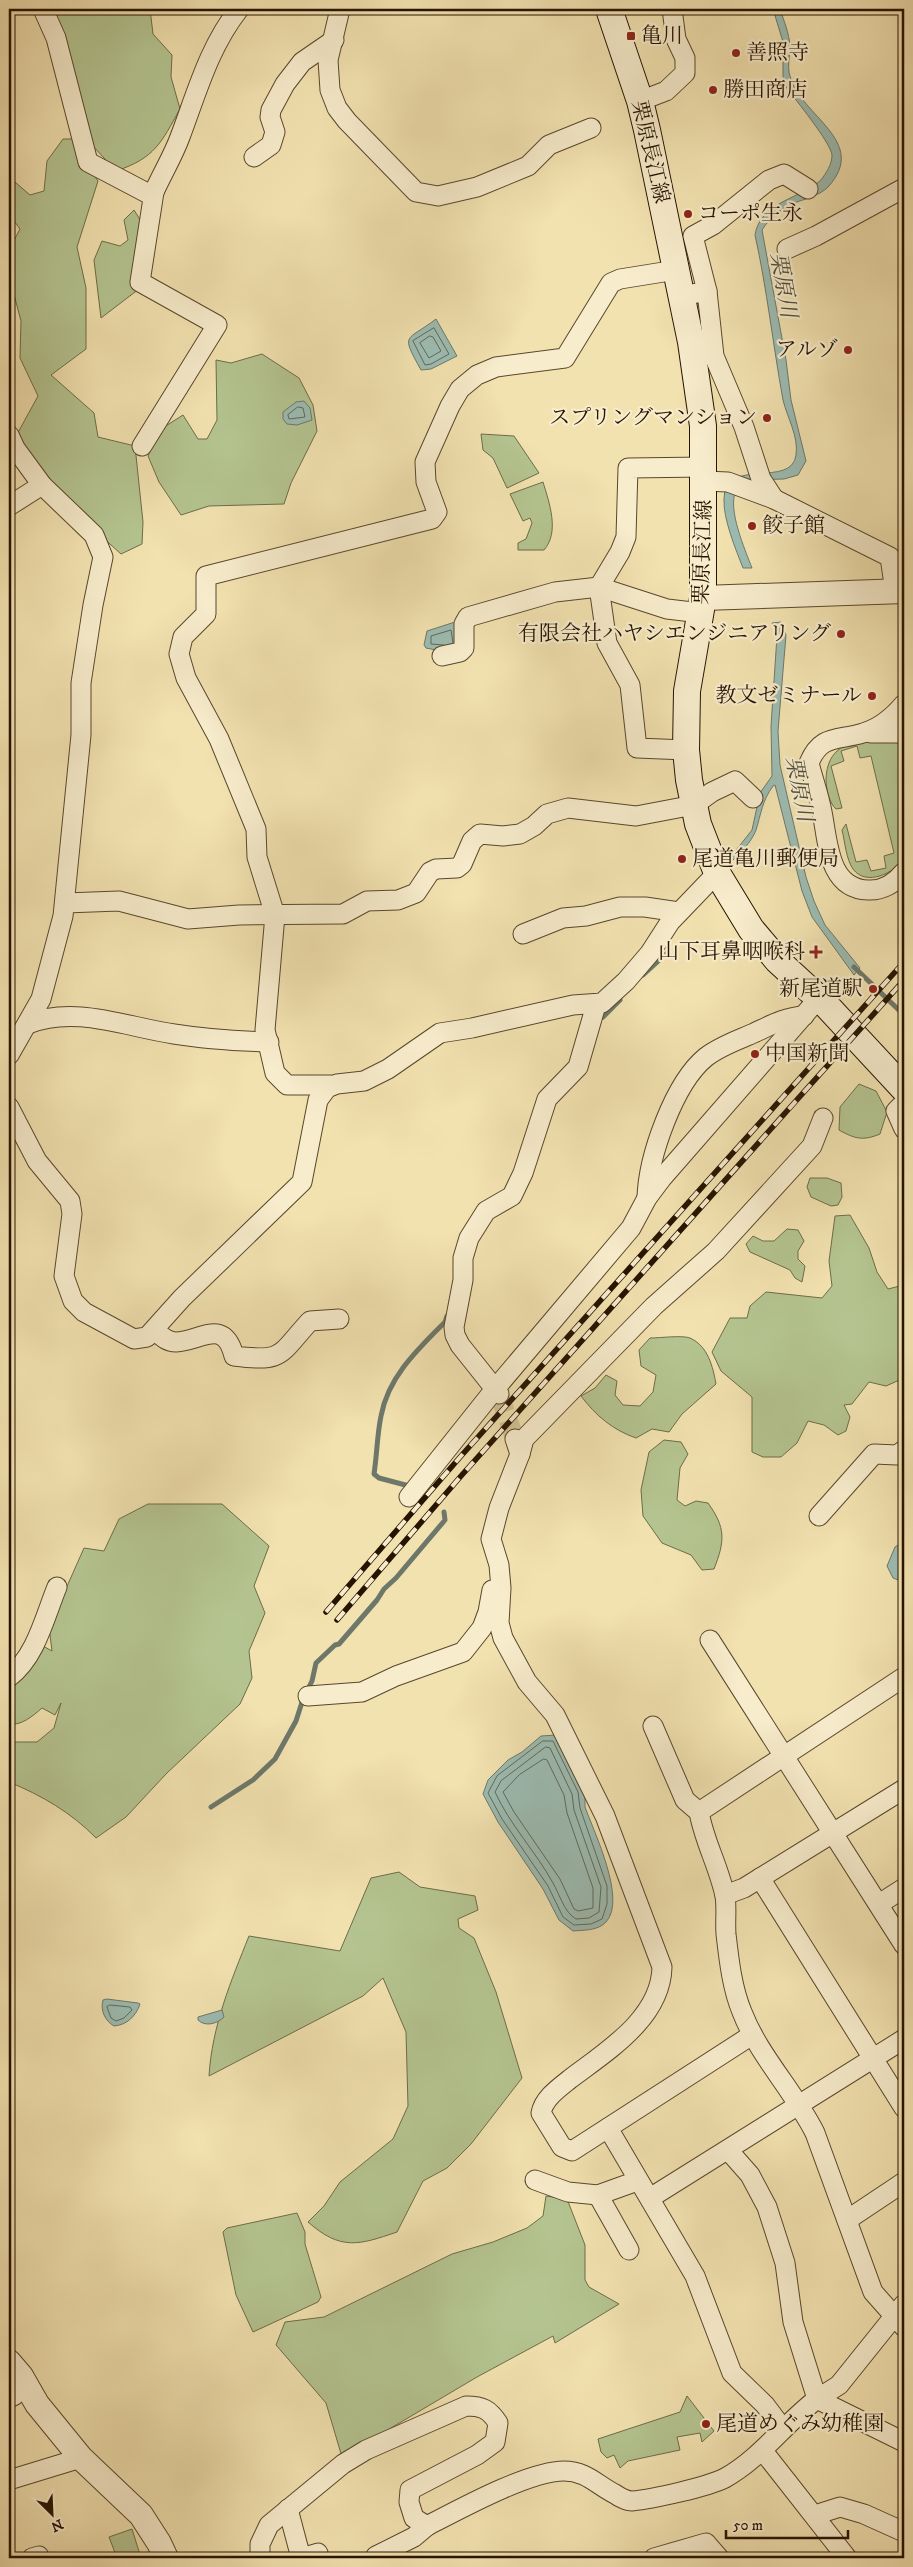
<svg xmlns="http://www.w3.org/2000/svg" width="913" height="2567" viewBox="0 0 913 2567" font-family="'IM FELL DW Pica','Noto Serif JP',serif">
<style>
.green{fill:#b4c490;stroke:#6d6c48}
.water{fill:#9cbcb2;stroke:#6d786b}
.lines{fill:none;stroke-linecap:round;stroke-linejoin:round}
.shore{stroke:#616859;stroke-width:1}
.stream{stroke:#6d786b;stroke-width:5}
.minor-tunnel{stroke:#d3c396;stroke-width:19;stroke-dasharray:19 9;stroke-linecap:butt}
.minor-casing{stroke:#59472c;stroke-width:21}
.tertiary-casing{stroke:#59472c;stroke-width:26}
.secondary-casing{stroke:#261300;stroke-width:28}
.minor{stroke:#f7eccc;stroke-width:19}
.tertiary{stroke:#f7eccc;stroke-width:24}
.secondary{stroke:#f7eccc;stroke-width:26}
.rail-casing{stroke:#261300;stroke-width:5.5}
.rail{stroke:#f7eccc;stroke-width:4;stroke-dasharray:11;stroke-linecap:butt}
.poi-dot{fill:#8f2418;stroke:#f7eccc;stroke-width:2}
.labels{text-anchor:middle;dominant-baseline:central;stroke-width:4.5;stroke-linejoin:round;paint-order:stroke}
.poi-label{font-size:21px;fill:#261300;stroke:#f7eccc;text-anchor:start}
.street-label{font-size:21px;fill:#261300;stroke:#f7eccc}
.water-label{font-size:22px;font-style:italic;fill:#4f4e3e;stroke:#f7eccc}
</style>
<rect width="100%" height="100%" fill="#f2e2b0"/>
<filter id="stains"><feTurbulence type="fractalNoise" baseFrequency=".004" numOctaves="4"/><feColorMatrix values="0 0 0 0 .2 0 0 0 0 .09 0 0 0 0 .02 0 0 0 .5 -.17"/></filter>
<radialGradient id="worn" r=".72"><stop offset=".6" stop-color="#630" stop-opacity="0"/><stop offset="1" stop-color="#630" stop-opacity=".3"/></radialGradient>
<g class="green">
<path d="M43,9H150L153,34L172,55L171,77L180,109C161,143 155,158 116,171L92,145Z"/>
<polygon points="63,139 78,139 89,168 98,181 77,247 86,288 86,349 51,375 94,413 98,437 135,446 143,522 142,544 121,554 69,507 15,438 38,396 20,358 21,321 12,287 9,285 9,250 20,229 9,214 15,182 30,195 44,191 47,161"/>
<polygon points="134,210 144,226 139,289 101,318 94,260 102,241 120,246 128,240 124,220"/>
<polygon points="262,354 299,378 313,405 317,431 291,483 284,504 209,506 181,515 159,482 148,456 161,429 183,415 198,439 207,439 217,420 216,360 231,363"/>
<polygon points="481,434 514,436 539,473 507,488 493,458 483,450"/>
<path d="M543,482C549,502 560,532 544,550H518V543L526,539L532,523L530,518L523,521L510,494Z"/>
<path d="M904,738V858C895,873 866,887 853,869C846,859 845,842 842,830L846,824L856,862L867,860L871,871L886,868L884,856L894,853L871,756L860,758L857,746L841,751L844,761L831,766L842,808L836,809C829,803 826,788 826,780C827,734 871,740 904,738Z"/>
<path d="M859,1084L876,1091L887,1112L880,1134C863,1141 855,1139 839,1130L840,1107Z"/>
<polygon points="810,1178 827,1178 841,1183 842,1197 838,1205 831,1206 811,1197 807,1187"/>
<polygon points="850,1215 869,1248 877,1272 888,1289 904,1285 904,1378 886,1386 869,1382 852,1404 844,1405 850,1417 846,1431 838,1435 824,1425 808,1421 797,1443 781,1457 763,1457 752,1452 752,1397 721,1371 712,1352 730,1318 747,1318 750,1306 766,1292 822,1298 832,1286 829,1261 835,1216"/>
<polygon points="787,1229 798,1230 804,1241 798,1251 798,1259 805,1266 802,1282 795,1278 790,1270 750,1252 746,1244 753,1236 763,1241 774,1241"/>
<path d="M650,1338C660,1338 682,1335 690,1338C708,1346 713,1367 716,1384L682,1414L669,1432L652,1429L636,1438C613,1430 596,1416 581,1396L595,1388L606,1375L617,1381L615,1395L623,1405L640,1406L653,1392L656,1375L641,1366L639,1350Z"/>
<path d="M664,1440L681,1442L688,1454L680,1468L677,1500L685,1506L696,1501L708,1503C726,1528 725,1541 714,1569L702,1570L691,1555L662,1543L643,1516L641,1490L649,1452Z"/>
<path d="M148,1504H222L269,1546L254,1586L265,1613L249,1651L252,1678L240,1704L166,1774L126,1817L96,1838C72,1813 41,1795 9,1782V1742H37L54,1728L61,1703L55,1715L42,1708C33,1716 21,1726 9,1724V1680L43,1646L52,1651L49,1627L84,1548L104,1551L119,1519Z"/>
<path d="M399,1872L420,1887L475,1896L478,1910L458,1919L459,1928L474,1938L496,1992L522,2078L471,2144L447,2168L423,2181L397,2232C359,2245 341,2251 308,2222L324,2206L340,2182L393,2139L408,2106L406,2032L383,1978L363,1996L209,2076C212,2026 231,1981 249,1936L340,1951L371,1878Z"/>
<polygon points="546,2196 567,2199 585,2245 585,2280 589,2287 619,2304 555,2343 553,2336 477,2377 342,2457 326,2403 276,2345 285,2322 324,2317 452,2254 493,2242 527,2228 543,2216"/>
<polygon points="297,2213 305,2232 305,2244 321,2297 318,2302 253,2332 236,2295 223,2232 227,2228"/>
<polygon points="687,2396 714,2431 702,2442 700,2433 677,2437 680,2450 628,2461 620,2468 614,2455 607,2458 601,2452 598,2439 680,2412"/>
<polygon points="132,2529 141,2558 117,2558 109,2537"/>
</g>
<g class="water">
<path d="M773,9H780C784,21 789,33 790,46C790,55 787,67 790,76C800,116 870,141 828,187C820,195 808,198 797,202C783,208 770,217 762,230L786,360L791,400L806,461L798,475L784,479L746,480C743,483 738,487 736,491C727,508 745,550 752,568H743C736,550 723,519 724,499C724,456 792,489 796,455C799,437 787,417 783,400C773,345 767,289 755,235C760,202 800,199 821,180C826,173 832,165 832,155C831,143 795,99 786,87L783,76V42Z"/>
<path d="M436,319L457,356L431,369L421,370C400,332 406,342 436,319Z"/>
<polygon points="304,401 310,408 312,420 297,425 287,424 283,419 283,412 296,402"/>
<polygon points="455,622 458,644 436,650 426,648 424,645 427,631"/>
<path d="M781,622L786,635L778,731L780,765L806,877L814,901L825,925L860,968L854,975L812,917L802,891L775,785L773,786C762,801 761,814 756,830C751,843 740,853 731,862L729,859L752,830L760,793L772,776L771,726L777,636L772,623Z"/>
<polygon points="904,1541 904,1582 903,1582 893,1578 887,1566 895,1547"/>
<path d="M556,1735L585,1796V1807C594,1832 627,1900 606,1922C598,1931 583,1930 573,1931L559,1920L543,1889L498,1822L483,1794L488,1780L508,1760L522,1752L541,1736Z"/>
<path d="M107,1999L138,2003L140,2004C136,2016 127,2025 114,2026C105,2021 100,2010 103,2000Z"/>
<path d="M222,2010L224,2017C217,2024 205,2027 198,2020V2017Z"/>
</g>
<g class="lines">
<g class="shore">
<polygon points="434,328 449,354 431,364 425,365 413,341"/>
<polygon points="430,336 433,337 441,351 429,358 420,343"/>
<polygon points="298,407 303,408 305,417 289,419 288,415"/>
<polyline points="444,645 431,644 431,636 451,630 453,643"/>
<polygon points="543,1741 553,1741 578,1792 580,1808 607,1886 607,1904 602,1919 591,1924 574,1925 563,1917 548,1886 502,1819 488,1793 497,1776"/>
<path d="M546,1747L550,1748L572,1794L574,1810L601,1887L599,1912L589,1918L576,1919C564,1912 560,1895 553,1883C536,1852 510,1825 495,1792L501,1781Z"/>
<polygon points="544,1759 547,1760 564,1795 567,1813 593,1888 593,1908 578,1911 574,1909 560,1879 514,1812 503,1792 519,1775"/>
<polygon points="110,2005 130,2007 132,2010 124,2018 116,2021 111,2018 107,2007"/>
</g>
<g class="stream">
<polyline points="854,967 904,1015"/>
<polyline points="643,975 666,954"/>
<polyline points="603,1017 620,1000"/>
<path d="M413,1487L379,1478L374,1474C377,1455 377,1435 381,1416C388,1377 418,1349 445,1322L447,1316"/>
<polyline points="211,1807 253,1780 275,1759 296,1721 303,1699 312,1681 316,1663 335,1645 339,1644 377,1600 384,1589 396,1578 445,1520 444,1512"/>
</g>
<polyline class="minor-tunnel" points="499,1394 515,1439"/>
<defs>
<g id="minor">
<path d="M43,9L56,38L88,162L147,193L154,192C162,174 173,156 180,137C197,92 209,47 239,9"/>
<polyline points="340,9 328,60 330,90 337,108 347,121 416,192 438,196 477,187 528,166 549,145 591,128"/>
<polyline points="640,101 666,91 685,73 685,58 676,39 672,9"/>
<polyline points="254,157 271,145 275,132 270,117 271,110 285,84 302,62 334,40"/>
<polyline points="787,249 816,236 904,188"/>
<polyline points="707,291 693,236 713,225 769,180 784,174 808,189"/>
<polyline points="682,296 707,291 714,356 744,427 761,479 774,499"/>
<polyline points="9,435 15,448 42,485 94,535 103,557 93,605 81,683 81,735 63,916 41,999 9,1055"/>
<polyline points="142,446 217,325 140,282 154,192"/>
<polyline points="705,481 728,482 774,499 890,557 895,591"/>
<polyline points="9,506 42,485"/>
<polyline points="442,656 460,652 464,648 464,624 468,617 555,592 599,587 667,609 701,613"/>
<path d="M904,704C893,717 881,728 863,733C837,741 821,734 809,763C813,779 819,795 822,812C828,841 828,889 868,890C882,891 895,883 904,872"/>
<polyline points="871,733 904,733"/>
<polyline points="686,750 637,748 630,685 607,643 599,587 620,552 626,537 628,468 705,467"/>
<polyline points="65,903 119,901 188,919 239,915 343,914 367,901 398,900 416,893 430,872 436,869 457,868 462,864 472,841 480,834 503,836 520,834 534,826 547,814 568,808 636,816 694,805 712,792 735,781 753,798"/>
<polyline points="523,934 563,918 586,916 620,907 645,907 679,912"/>
<path d="M28,1024C75,1005 126,1027 174,1034C205,1039 237,1041 269,1042"/>
<polyline points="331,1085 287,1085 275,1073 265,1030 275,915 257,857 256,829 219,739 186,678 179,654 183,637 206,614 206,576 432,519 437,512 426,482 425,462 450,406 460,389 477,375 496,367 565,358 611,283 620,279 676,270"/>
<polyline points="904,1103 896,1111 904,1129"/>
<polyline points="9,1107 37,1161 70,1201 72,1214 64,1276 73,1301 84,1312 134,1339 147,1337 182,1298 302,1182 318,1100 327,1088 337,1084 364,1081 388,1069 440,1033 472,1028 573,1005 602,1003 626,981 650,953 670,922 717,873"/>
<path d="M647,1198C648,1157 674,1083 706,1057C720,1046 738,1040 754,1033C771,1025 785,1017 804,1016"/>
<path d="M155,1331C161,1336 167,1342 176,1342C201,1341 224,1317 234,1356C284,1362 278,1356 310,1321L339,1319"/>
<polyline points="499,1394 460,1345 455,1335 454,1327 463,1280 463,1258 469,1238 486,1211 512,1196 523,1173 547,1099 578,1067 596,1005"/>
<path d="M515,1439L520,1454L499,1508L491,1539L499,1565L501,1588L499,1623L503,1638L527,1682L555,1715L605,1816L662,1967C661,2018 607,2051 570,2079C559,2088 544,2098 541,2113L562,2147L572,2151L752,2035"/>
<polyline points="520,1454 524,1439 654,1306 716,1251 812,1146 823,1118"/>
<polyline points="409,1497 495,1389 631,1228 647,1198 662,1178 818,999"/>
<polyline points="819,1516 874,1454 897,1455 904,1450"/>
<polyline points="710,1640 904,1945"/>
<path d="M9,1677C36,1657 45,1616 57,1587"/>
<path d="M904,1677L699,1812C704,1841 719,1867 725,1896C727,1908 725,1921 726,1934C729,1960 732,1988 742,2012C759,2056 794,2091 815,2133L873,2292L904,2327"/>
<polyline points="308,1696 362,1692 396,1676 463,1652 482,1628 488,1612 492,1590"/>
<polyline points="653,1726 685,1800 699,1812"/>
<polyline points="760,1878 904,2108"/>
<polyline points="725,1895 744,1888 904,1789"/>
<polyline points="879,1904 904,1888"/>
<polyline points="608,2128 695,2276 732,2373 765,2405 783,2429"/>
<polyline points="728,2150 750,2175 767,2207 785,2263 793,2322 817,2399 839,2385 904,2304"/>
<polyline points="535,2180 568,2192 598,2195 637,2181"/>
<polyline points="598,2195 629,2250"/>
<polyline points="650,2198 904,2039"/>
<polyline points="847,2220 904,2182"/>
<polyline points="9,2398 15,2395"/>
<polyline points="763,2451 847,2558"/>
<polyline points="9,2480 81,2458"/>
<polyline points="288,2509 301,2558 318,2553"/>
<polyline points="815,2515 840,2507 864,2514 904,2532"/>
<polyline points="32,2558 39,2556"/>
<path d="M260,2558V2544L269,2525L343,2464L366,2450L466,2406C482,2406 489,2409 498,2423L495,2442L477,2455L410,2490L409,2502L414,2518L427,2526C460,2509 529,2471 564,2471C586,2471 597,2485 615,2494C619,2497 627,2501 632,2501C653,2499 707,2487 725,2478C761,2458 785,2423 817,2399L904,2442"/>
<polyline points="376,2558 376,2556 414,2537 427,2526"/>
<polyline points="654,2558 706,2543 719,2558"/>
</g>
<g id="tertiary">
<polyline points="703,598 904,591"/>
<polyline points="9,2362 21,2376 37,2404 81,2458 141,2515 159,2543 166,2558"/>
</g>
<polyline id="secondary" points="609,9 640,101 647,130 691,342 703,426 703,598 687,691 686,750 689,780 698,824 717,873 751,929 778,961 827,1006 904,1089"/>
</defs>
<use href="#minor" class="minor-casing"/>
<use href="#tertiary" class="tertiary-casing"/>
<use href="#secondary" class="secondary-casing"/>
<use href="#minor" class="minor"/>
<use href="#tertiary" class="tertiary"/>
<use href="#secondary" class="secondary"/>
<defs>
<g id="rail">
<polyline points="326,1612 461,1456 904,962"/>
<polyline points="337,1620 461,1476 904,980"/>
</g>
</defs>
<use href="#rail" class="rail-casing"/>
<use href="#rail" class="rail"/>
</g>
<g class="poi-dot">
<rect x="626" y="31" width="10" height="10" rx="2.5"/>
<circle cx="736" cy="53" r="5"/>
<circle cx="713" cy="90" r="5"/>
<circle cx="688" cy="214" r="5"/>
<circle cx="848" cy="350" r="5"/>
<circle cx="767" cy="418" r="5"/>
<circle cx="752" cy="526" r="5"/>
<circle cx="841" cy="634" r="5"/>
<circle cx="872" cy="696" r="5"/>
<circle cx="682" cy="859" r="5"/>
<path d="M813.5 944.5h5v5h5v5h-5v5h-5v-5h-5v-5h5z"/>
<circle cx="873" cy="989" r="5"/>
<circle cx="755" cy="1054" r="5"/>
<circle cx="706" cy="2424" r="5"/>
</g>
<g class="labels">
<g class="poi-label">
<text x="641" y="36">亀川</text>
<text x="746" y="53">善照寺</text>
<text x="723" y="90">勝田商店</text>
<text x="698" y="214">コーポ生永</text>
<text x="838" y="350" text-anchor="end">アルゾ</text>
<text x="757" y="418" text-anchor="end">スプリングマンション</text>
<text x="762" y="526">餃子館</text>
<text x="831" y="634" text-anchor="end">有限会社ハヤシエンジニアリング</text>
<text x="862" y="696" text-anchor="end">教文ゼミナール</text>
<text x="692" y="859">尾道亀川郵便局</text>
<text x="805" y="952" text-anchor="end">山下耳鼻咽喉科</text>
<text x="863" y="989" text-anchor="end">新尾道駅</text>
<text x="765" y="1054">中国新聞</text>
<text x="716" y="2424">尾道めぐみ幼稚園</text>
</g>
<g class="street-label">
<text transform="translate(650 152) rotate(77)">栗原長江線</text>
<text transform="translate(703 552) rotate(-88)">栗原長江線</text>
</g>
<g class="water-label">
<text transform="translate(783 285) rotate(80)">栗原川</text>
<text transform="translate(799 789) rotate(79)">栗原川</text>
</g>
</g>
<rect width="913" height="2567" fill="none" stroke="#f2e2b0" stroke-width="30"/>
<rect x="10" y="10" width="893" height="2547" fill="none" stroke="#261300" stroke-width="2.5"/>
<rect x="15" y="15" width="883" height="2537" fill="none" stroke="#261300"/>
<g transform="translate(52 2514) rotate(156)" stroke="#f7eccc" stroke-width="4" paint-order="stroke">
<path d="M0-4L9 19L0 12L-9 19Z" fill="#261300"/>
<text y="-8" font-size="14" font-weight="bold" text-anchor="middle" fill="#261300">N</text>
</g>
<path d="M726 2530v8h122v-8" fill="none" stroke="#261300" stroke-width="2.5"/>
<text x="733" y="2530" font-size="15" fill="#261300" stroke="#f7eccc" stroke-width="4" paint-order="stroke">50 m</text>
<rect width="100%" height="100%" filter="url(#stains)"/>
<rect width="100%" height="100%" fill="url(#worn)"/>
</svg>
